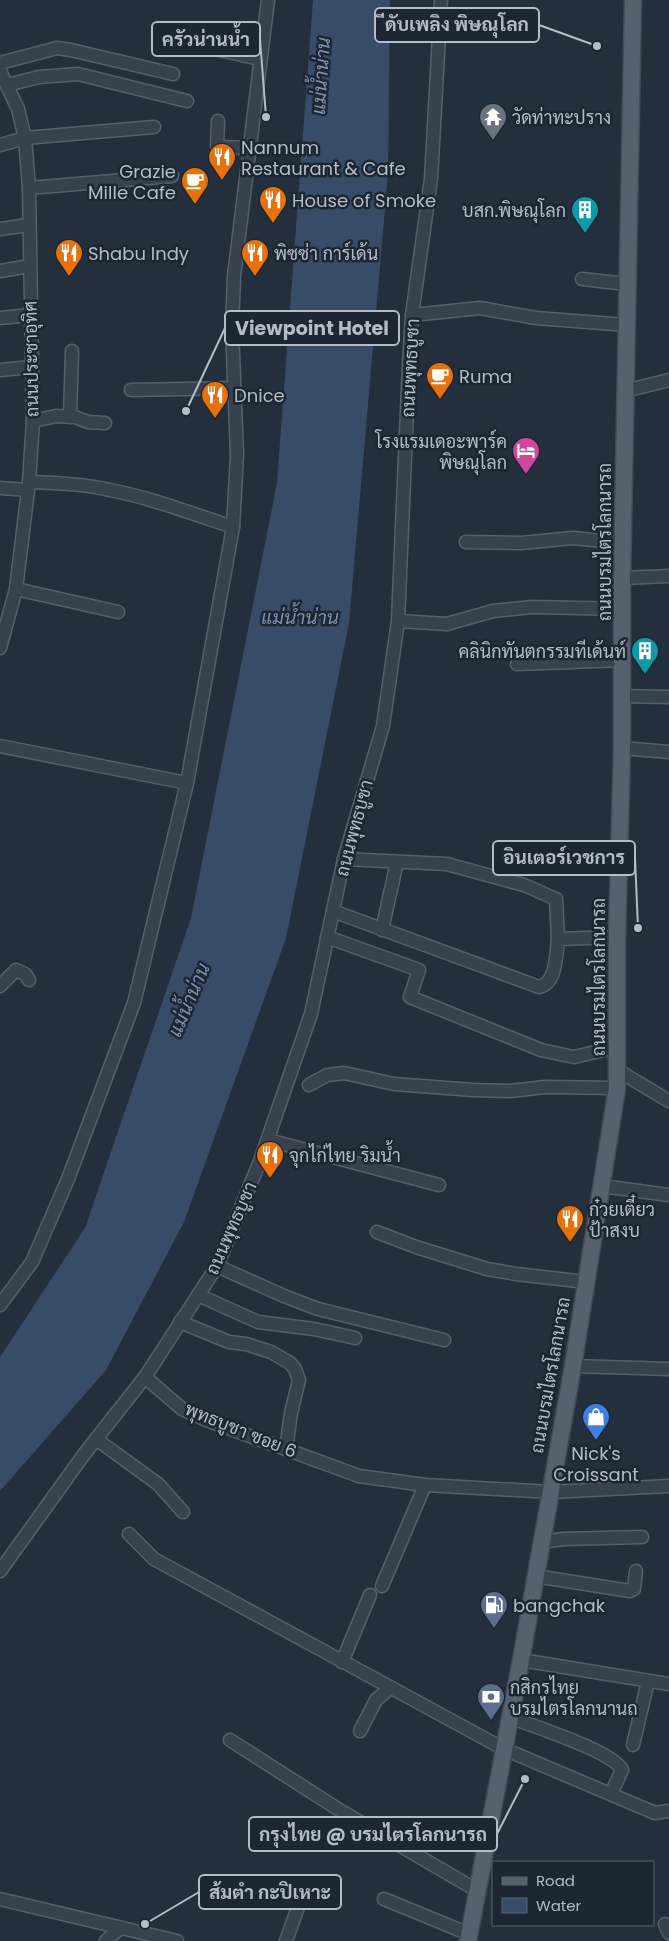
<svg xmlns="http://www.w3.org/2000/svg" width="669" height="1941" viewBox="0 0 669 1941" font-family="Poppins,Sarabun,sans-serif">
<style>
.water{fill:#394c67}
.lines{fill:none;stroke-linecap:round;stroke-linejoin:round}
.minor-casing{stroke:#565f6c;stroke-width:15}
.major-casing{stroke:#414a57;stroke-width:19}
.minor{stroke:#38414e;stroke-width:12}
.major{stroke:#56606e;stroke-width:16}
.labels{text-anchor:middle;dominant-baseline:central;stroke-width:5;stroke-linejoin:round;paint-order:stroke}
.poi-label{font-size:18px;fill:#b4bcc9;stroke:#1d2633;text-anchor:start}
.street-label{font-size:18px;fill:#b4bcc9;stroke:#1d2633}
.water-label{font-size:19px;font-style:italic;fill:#7c92b1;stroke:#1d2633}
.leader{fill:none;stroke:#b4bcc9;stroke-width:2}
.callout-dot{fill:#b4bcc9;stroke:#1d2633;stroke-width:2}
.callout{fill:#1d2633;stroke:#b4bcc9;stroke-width:2}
.callout-label{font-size:19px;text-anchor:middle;font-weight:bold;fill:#b4bcc9}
</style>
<rect width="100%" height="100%" fill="#242f3e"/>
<polygon class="water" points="313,0 390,0 388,174 349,623 286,938 184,1222 106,1370 0,1491 0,1357 85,1228 191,918 277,483"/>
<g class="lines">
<defs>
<g id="minor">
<polyline points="201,46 260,59"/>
<polyline points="0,63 57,48 71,50 173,74"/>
<polyline points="0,71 18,109 25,138 29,188 33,421 29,482 16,589 0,648"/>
<polyline points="7,85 39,77 78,74 187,101"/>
<polyline points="218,121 217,147 250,148"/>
<polyline points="0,145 25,138 154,127"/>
<polyline points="29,188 172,176"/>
<polyline points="0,229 28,225"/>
<polyline points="0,271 29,266"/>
<polyline points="582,279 627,284"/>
<polyline points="412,315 480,308 536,318 627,325"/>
<polyline points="0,318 30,315"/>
<polyline points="0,370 32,367"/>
<polyline points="131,390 234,388"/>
<polyline points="625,391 669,380"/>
<polyline points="70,417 72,351"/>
<polyline points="33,421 56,416 75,417 88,422 105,423"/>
<path d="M29,482C57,483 84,484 110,490C152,498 193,514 233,527"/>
<polyline points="0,488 28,490"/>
<polyline points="466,542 521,543 573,538 623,543"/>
<polyline points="622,578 669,576"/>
<polyline points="16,589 118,612"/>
<polyline points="398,621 447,624 493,611 532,607 623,609"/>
<polyline points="517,664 623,660"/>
<polyline points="622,696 669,697"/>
<polyline points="0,746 187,783"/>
<polyline points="622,748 669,752"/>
<polyline points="344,859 447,864 524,885 556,899 558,939"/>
<path d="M333,911L539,987C557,983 556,954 558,939L617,937"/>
<polyline points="382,930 397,862"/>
<polyline points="327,937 419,970 410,997 541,1050 574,1057 617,1047"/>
<polyline points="0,986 16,970 25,974 29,980"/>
<polyline points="617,1070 669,1101"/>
<polyline points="309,1085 327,1075 344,1073 394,1084 473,1090 510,1091 545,1087 617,1088"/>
<polyline points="268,1140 439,1185"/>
<polyline points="602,1186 669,1195"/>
<polyline points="377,1232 416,1247 487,1269 516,1274 586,1282"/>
<polyline points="217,1266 284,1296 318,1309 444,1340"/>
<polyline points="198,1295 258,1322 314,1329 355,1338"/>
<polyline points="0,1305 32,1262 68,1179 134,1003 187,783 233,527 237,455 232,327 234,276 268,0"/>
<polyline points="180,1322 229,1342 246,1344 271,1352 290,1363 295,1369 299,1380 291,1413 286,1449"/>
<polyline points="573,1366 669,1369"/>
<polyline points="145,1377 182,1409 206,1420 359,1476 425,1485 551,1492 669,1486"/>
<polyline points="96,1439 158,1484 183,1512"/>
<polyline points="129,1534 154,1559 504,1749 655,1813 669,1811"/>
<polyline points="542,1542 563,1539 642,1537"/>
<polyline points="0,1571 85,1453 145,1377 217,1266 260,1161 311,1014 344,859 383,726 398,621 409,363 412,315 431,179 441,0"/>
<polyline points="535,1576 630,1591 634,1589 636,1571"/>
<polyline points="382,1586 425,1485"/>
<polyline points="521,1660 669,1684"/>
<polyline points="342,1662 370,1595"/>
<path d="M510,1717C532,1726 613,1751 622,1770L611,1794"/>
<polyline points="360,1731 376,1700 390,1688"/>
<polyline points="230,1740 341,1811 478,1891"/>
<polyline points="633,1745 648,1681"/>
<polyline points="0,1899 177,1941"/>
<polyline points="384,1899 469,1934"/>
<polyline points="665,1924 669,1933"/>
<polyline points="106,1941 120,1928"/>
<polyline points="286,1941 301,1899"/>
</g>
<polyline id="major" points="468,1941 521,1660 573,1366 617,1088 617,937 622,748 622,578 633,0"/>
</defs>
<use href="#minor" class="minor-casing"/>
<use href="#major" class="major-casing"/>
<use href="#minor" class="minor"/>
<use href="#major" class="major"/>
</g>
<defs>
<symbol id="temple-pin" viewBox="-11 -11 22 30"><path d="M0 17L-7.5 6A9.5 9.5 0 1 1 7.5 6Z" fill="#6b7280" stroke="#1d2633"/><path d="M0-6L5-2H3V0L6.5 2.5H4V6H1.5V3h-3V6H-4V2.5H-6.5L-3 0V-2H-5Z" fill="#fff"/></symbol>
<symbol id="restaurant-pin" viewBox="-11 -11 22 30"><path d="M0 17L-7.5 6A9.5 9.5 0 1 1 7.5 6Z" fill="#e8710a" stroke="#1d2633"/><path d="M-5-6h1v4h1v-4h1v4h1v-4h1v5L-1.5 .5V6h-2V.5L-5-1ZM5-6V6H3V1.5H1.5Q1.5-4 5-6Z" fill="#fff"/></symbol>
<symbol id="cafe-pin" viewBox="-11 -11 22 30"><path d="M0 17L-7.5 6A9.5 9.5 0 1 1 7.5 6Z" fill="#e8710a" stroke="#1d2633"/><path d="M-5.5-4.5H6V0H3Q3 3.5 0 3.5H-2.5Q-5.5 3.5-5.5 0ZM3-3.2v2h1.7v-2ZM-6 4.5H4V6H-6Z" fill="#fff"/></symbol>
<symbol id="building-pin" viewBox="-11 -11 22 30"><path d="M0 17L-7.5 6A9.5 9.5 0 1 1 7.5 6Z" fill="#0f9aa8" stroke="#1d2633"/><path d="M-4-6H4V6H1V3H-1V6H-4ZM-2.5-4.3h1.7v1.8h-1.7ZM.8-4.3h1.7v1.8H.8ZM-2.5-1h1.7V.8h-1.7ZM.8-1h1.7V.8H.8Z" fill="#fff"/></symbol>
<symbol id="hotel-pin" viewBox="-11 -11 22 30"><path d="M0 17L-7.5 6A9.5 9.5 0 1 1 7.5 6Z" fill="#d1479c" stroke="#1d2633"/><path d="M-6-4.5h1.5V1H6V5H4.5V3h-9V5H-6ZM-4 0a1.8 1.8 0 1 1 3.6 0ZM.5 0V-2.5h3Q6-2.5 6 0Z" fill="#fff"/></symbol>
<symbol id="shop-pin" viewBox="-11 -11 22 30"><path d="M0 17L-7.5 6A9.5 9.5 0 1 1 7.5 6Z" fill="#3f7fe0" stroke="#1d2633"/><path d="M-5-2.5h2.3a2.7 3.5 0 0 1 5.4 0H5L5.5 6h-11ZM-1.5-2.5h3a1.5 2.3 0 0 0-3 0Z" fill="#fff"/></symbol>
<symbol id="fuel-pin" viewBox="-11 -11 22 30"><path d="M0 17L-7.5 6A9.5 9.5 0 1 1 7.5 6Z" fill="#5c6f8a" stroke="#1d2633"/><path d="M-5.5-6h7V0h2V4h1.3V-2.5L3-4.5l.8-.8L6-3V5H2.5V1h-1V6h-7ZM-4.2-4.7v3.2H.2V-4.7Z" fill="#fff"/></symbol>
<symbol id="bank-pin" viewBox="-11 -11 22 30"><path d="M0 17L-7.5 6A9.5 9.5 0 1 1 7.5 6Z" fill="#5c6f8a" stroke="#1d2633"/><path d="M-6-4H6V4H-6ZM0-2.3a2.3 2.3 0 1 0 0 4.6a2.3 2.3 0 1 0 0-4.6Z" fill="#fff"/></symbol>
</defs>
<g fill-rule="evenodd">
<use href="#temple-pin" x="477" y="101" width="32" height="43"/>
<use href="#restaurant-pin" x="206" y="141" width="32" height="43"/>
<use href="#cafe-pin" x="179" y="165" width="32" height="43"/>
<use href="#restaurant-pin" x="257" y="184" width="32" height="43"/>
<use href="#building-pin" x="569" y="194" width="32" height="43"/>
<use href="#restaurant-pin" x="53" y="237" width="32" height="43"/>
<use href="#restaurant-pin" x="239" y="237" width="32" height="43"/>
<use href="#cafe-pin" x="424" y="360" width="32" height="43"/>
<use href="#restaurant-pin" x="199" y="379" width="32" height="43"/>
<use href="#hotel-pin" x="510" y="435" width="32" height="43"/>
<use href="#building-pin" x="629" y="635" width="32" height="43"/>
<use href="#restaurant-pin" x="254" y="1139" width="32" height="43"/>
<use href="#restaurant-pin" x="554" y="1203" width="32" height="43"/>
<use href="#shop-pin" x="580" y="1401" width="32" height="43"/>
<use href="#fuel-pin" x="478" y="1589" width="32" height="43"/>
<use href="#bank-pin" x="475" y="1681" width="32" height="43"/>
</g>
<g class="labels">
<g class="poi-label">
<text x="512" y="117">วัดท่าทะปราง</text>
<text x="241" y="147">Nannum<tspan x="241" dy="21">Restaurant &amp; Cafe</tspan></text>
<text x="176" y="171" text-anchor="end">Grazie<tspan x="176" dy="21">Mille Cafe</tspan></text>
<text x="292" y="200">House of Smoke</text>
<text x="566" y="210" text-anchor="end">บสก.พิษณุโลก</text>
<text x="88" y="253">Shabu Indy</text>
<text x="274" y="253">พิซซ่า การ์เด้น</text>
<text x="459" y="376">Ruma</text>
<text x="234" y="395">Dnice</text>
<text x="507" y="441" text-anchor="end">โรงแรมเดอะพาร์ค<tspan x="507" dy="21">พิษณุโลก</tspan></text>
<text x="626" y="651" text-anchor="end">คลินิกทันตกรรมทีเด้นท์</text>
<text x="289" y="1155">จุกไก่ไทย ริมน้ำ</text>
<text x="589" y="1209">ก๋วยเตี๋ยว<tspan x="589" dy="21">ป้าสงบ</tspan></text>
<text x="596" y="1453" text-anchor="middle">Nick's<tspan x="596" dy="21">Croissant</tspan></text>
<text x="513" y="1605">bangchak</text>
<text x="510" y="1687">กสิกรไทย<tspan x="510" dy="21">บรมไตรโลกนานถ</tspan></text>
</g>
<g class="street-label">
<text transform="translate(31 359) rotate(-91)">ถนนประชาอุทิศ</text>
<text transform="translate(410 368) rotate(-87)">ถนนพุทธบูชา</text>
<text transform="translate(604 542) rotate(-90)">ถนนบรมไตรโลกนารถ</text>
<text transform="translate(354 828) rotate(-75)">ถนนพุทธบูชา</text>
<text transform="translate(598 977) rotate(-90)">ถนนบรมไตรโลกนารถ</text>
<text transform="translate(231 1228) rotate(-66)">ถนนพุทธบูชา</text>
<text transform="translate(550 1375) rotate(-80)">ถนนบรมไตรโลกนารถ</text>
<text transform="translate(241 1430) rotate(22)">พุทธบูชา ซอย 6</text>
</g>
<g class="water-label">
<text transform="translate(321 76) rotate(-86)">แม่น้ำน่าน</text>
<text x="300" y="617">แม่น้ำน่าน</text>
<text transform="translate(189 1000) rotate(-67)">แม่น้ำน่าน</text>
</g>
</g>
<path class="leader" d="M597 46L539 25M266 117L260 39M186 411L225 328M638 928L635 858M525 1779L497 1834M145 1924L199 1892"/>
<g class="callout-dot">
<circle cx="597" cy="46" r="5"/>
<circle cx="266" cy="117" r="5"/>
<circle cx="186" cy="411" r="5"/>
<circle cx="638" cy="928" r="5"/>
<circle cx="525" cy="1779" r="5"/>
<circle cx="145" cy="1924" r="5"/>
</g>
<g class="callout">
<rect x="375" y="8" width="164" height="34" rx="5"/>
<rect x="152" y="22" width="108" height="34" rx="5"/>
<rect x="225" y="311" width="174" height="34" rx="5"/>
<rect x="493" y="841" width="142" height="34" rx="5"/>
<rect x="249" y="1817" width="248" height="34" rx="5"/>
<rect x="199" y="1875" width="142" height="34" rx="5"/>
</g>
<g class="callout-label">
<text x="457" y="31">ีดับเพลิง พิษณุโลก</text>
<text x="206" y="46">ครัวน่านน้ำ</text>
<text x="312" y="335">Viewpoint Hotel</text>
<text x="564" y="864">อินเตอร์เวชการ</text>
<text x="373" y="1841">กรุงไทย @ บรมไตรโลกนารถ</text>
<text x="270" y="1899">ส้มตำ กะปิเหาะ</text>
</g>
<rect x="492" y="1861" width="162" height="65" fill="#1d2633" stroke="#59626f"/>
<rect x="502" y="1877" width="25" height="8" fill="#56606e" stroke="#59626f"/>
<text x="536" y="1886" font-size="15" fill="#b4bcc9">Road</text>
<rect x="502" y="1898" width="25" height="15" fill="#394c67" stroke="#59626f"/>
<text x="536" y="1911" font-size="15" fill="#b4bcc9">Water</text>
</svg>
